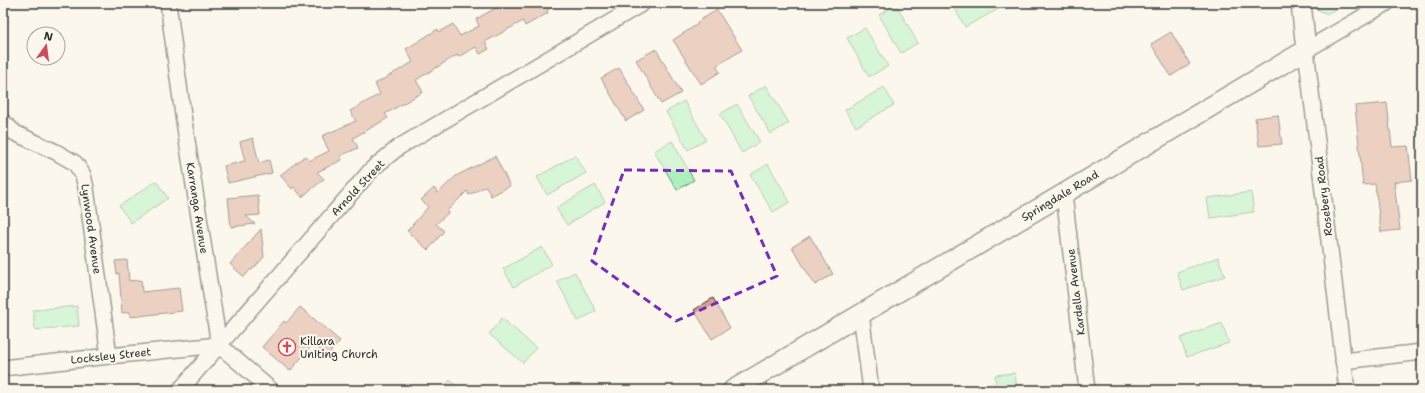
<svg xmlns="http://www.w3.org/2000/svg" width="1425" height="393" viewBox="0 0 1425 393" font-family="'Shantell Sans',sans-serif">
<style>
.green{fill:#acf1bc;stroke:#6c8e74}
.building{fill:#d9a390;stroke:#2b2b2b}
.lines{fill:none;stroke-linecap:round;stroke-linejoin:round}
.minor-casing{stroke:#2b2b2b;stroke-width:18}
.major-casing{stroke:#2b2b2b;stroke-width:22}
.minor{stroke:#fbf7ec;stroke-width:15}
.major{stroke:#fbf7ec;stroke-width:19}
.marked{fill:none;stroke:#7b2cbf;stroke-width:3;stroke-dasharray:8 5;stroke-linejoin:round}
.labels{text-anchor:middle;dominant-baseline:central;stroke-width:4;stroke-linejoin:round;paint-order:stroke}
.street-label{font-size:11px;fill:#2b2b2b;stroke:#fbf7ec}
.poi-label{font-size:11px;fill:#2b2b2b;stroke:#fbf7ec;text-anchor:start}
</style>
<rect width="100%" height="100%" fill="#fbf7ec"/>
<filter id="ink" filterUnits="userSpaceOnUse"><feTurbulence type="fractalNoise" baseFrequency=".025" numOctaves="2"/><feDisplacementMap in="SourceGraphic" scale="8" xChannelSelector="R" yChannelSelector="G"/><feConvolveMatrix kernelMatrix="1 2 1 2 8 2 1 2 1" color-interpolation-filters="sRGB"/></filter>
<g filter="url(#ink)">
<g class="green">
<polygon points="966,3 1002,3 1004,6 965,27 955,9"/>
<polygon points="1313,3 1346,3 1327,14 1314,8"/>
<polygon points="896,5 918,43 901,53 879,15"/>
<polygon points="865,28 888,66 869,77 847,38"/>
<polygon points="766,85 789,123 771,134 748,96"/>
<polygon points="884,87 894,105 856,127 845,110"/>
<polygon points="684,101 706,140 688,150 666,112"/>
<polygon points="737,104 760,142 742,153 720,114"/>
<polygon points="672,141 694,180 677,190 654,151"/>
<polygon points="575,155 586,173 547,195 537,177"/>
<polygon points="768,164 790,202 773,212 750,175"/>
<polygon points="156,181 168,198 131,223 119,206"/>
<polygon points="595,185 605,202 567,225 556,208"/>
<polygon points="1251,192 1254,212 1210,218 1207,198"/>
<polygon points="542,247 552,264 514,287 503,269"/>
<polygon points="1218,257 1225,276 1183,290 1177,272"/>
<polygon points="575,272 596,311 578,321 557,281"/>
<polygon points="77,306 79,326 35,330 33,310"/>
<polygon points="502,318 536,348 523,363 489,334"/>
<polygon points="1222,323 1229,343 1187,357 1180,338"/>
<polygon points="1015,373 1017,390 996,390 995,375"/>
<polygon points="450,380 462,390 441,390"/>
</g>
<g class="building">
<polygon points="505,3 558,3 547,10 548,13 525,26 523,21 485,42 489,49 480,54 476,47 458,57 457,55 416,80 423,92 385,114 388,118 353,138 358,148 340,156 342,160 317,172 324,179 302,197 294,187 292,189 280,175 305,156 309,161 329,151 322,136 356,121 350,111 380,94 375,84 413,62 406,49 438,29 439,32 453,24 460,36 479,26 476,19"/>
<polygon points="717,10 742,50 716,66 720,72 701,84 673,40 698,24 697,22"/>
<polygon points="1171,32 1190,64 1171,76 1151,44"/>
<polygon points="656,49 681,93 661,104 636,60"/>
<polygon points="619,68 644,110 626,121 601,78"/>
<polygon points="1387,103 1392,147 1408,146 1412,180 1394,182 1400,230 1381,232 1375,184 1363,185 1355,106"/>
<polygon points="1278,115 1282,144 1259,146 1255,118"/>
<polygon points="253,138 259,163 269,160 272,173 228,183 224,166 245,161 240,142"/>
<polygon points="495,156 510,186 491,196 486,186 469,195 467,191 447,211 448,213 436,224 444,231 428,250 407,231 428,207 421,200 434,188 438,193 456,176"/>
<polygon points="258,195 260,215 246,216 255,224 231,227 228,198"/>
<polygon points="261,229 264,257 252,270 251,269 244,277 230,264"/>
<polygon points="810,236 833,274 815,285 792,247"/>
<polygon points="127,260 129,281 141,280 142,292 179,288 182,311 130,317 130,312 122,313 119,273 117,274 115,261"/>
<polygon points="713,298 730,328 712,339 694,310"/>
<polygon points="300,307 340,341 327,356 313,344 290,371 262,347 284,321 286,323"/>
</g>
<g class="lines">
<defs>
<g id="minor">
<polyline points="168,3 183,115 219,345 271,390"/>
<polyline points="3,122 15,133 56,152 75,163 83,175 86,188 109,356"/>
<polyline points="1064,194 1087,390"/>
<polyline points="861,314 871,390"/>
<polyline points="1343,361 1422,352"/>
<polyline points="3,368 109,356 219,345"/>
<polyline points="180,390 373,168 399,147 643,3"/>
<polyline points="1347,390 1306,50 1387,3"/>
</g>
<polyline id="major" points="733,390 1306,50 1301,3"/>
</defs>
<use href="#minor" class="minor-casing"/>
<use href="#major" class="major-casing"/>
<use href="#minor" class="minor"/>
<use href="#major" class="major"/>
</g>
</g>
<path d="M0 0H1425V393H0ZM624,170L731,171L777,276L676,321L592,261Z" fill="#fbf7ec" fill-opacity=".55" fill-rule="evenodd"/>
<path class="marked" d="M624,170L731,171L777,276L676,321L592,261Z"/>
<defs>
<symbol id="church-ring" viewBox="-11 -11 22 22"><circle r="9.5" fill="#fbf7ec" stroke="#d1495b" stroke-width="1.5"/><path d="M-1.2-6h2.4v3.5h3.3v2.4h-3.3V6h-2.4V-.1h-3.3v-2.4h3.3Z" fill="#d1495b"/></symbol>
</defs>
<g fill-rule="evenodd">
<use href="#church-ring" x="277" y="337" width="20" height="20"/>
</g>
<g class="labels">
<g class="street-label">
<text transform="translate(358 188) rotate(-47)">Arnold Street</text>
<text transform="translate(1060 196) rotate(-31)">Springdale Road</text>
<text transform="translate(1324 196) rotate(-97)">Rosebery Road</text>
<text transform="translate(197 208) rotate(81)">Karranga Avenue</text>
<text transform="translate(91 229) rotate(82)">Lynwood Avenue</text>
<text transform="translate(1076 292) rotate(-97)">Kardella Avenue</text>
<text transform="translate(111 356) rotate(-6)">Locksley Street</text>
</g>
<g class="poi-label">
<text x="300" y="341">Killara<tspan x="300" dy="13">Uniting Church</tspan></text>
</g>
</g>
<rect width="1425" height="393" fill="none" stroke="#fbf7ec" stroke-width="16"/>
<rect x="8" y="8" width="1409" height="377" fill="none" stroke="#2b2b2b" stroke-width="1.5" filter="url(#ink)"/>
<g transform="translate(46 46) rotate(14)"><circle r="19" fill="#fbf7ec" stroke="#a8a59f"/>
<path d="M0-3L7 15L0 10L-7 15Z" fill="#d1495b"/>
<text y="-6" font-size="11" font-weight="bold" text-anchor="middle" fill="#2b2b2b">N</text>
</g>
</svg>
